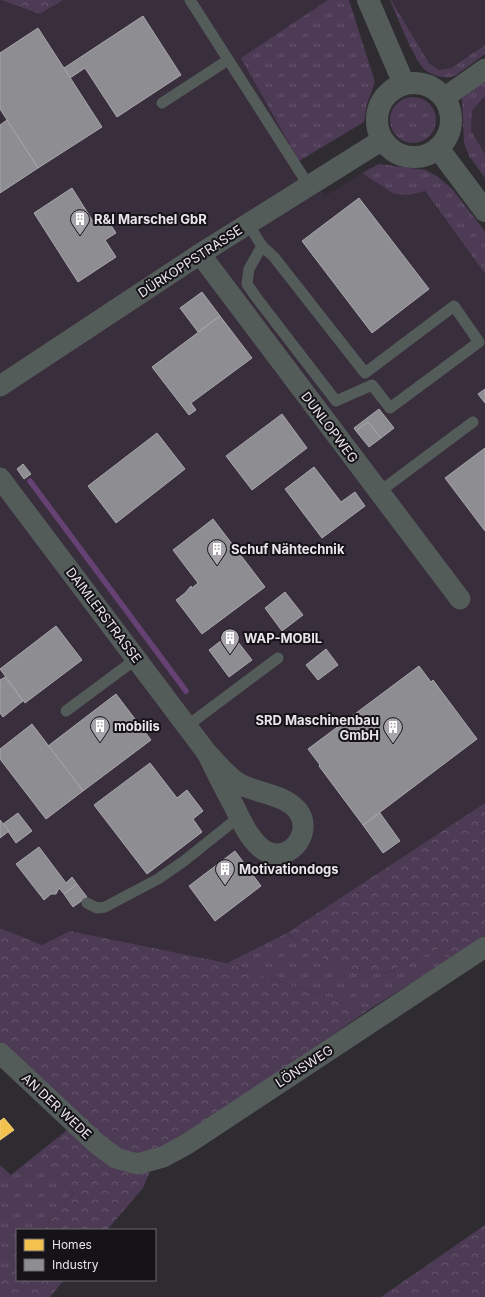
<svg xmlns="http://www.w3.org/2000/svg" width="485" height="1297" viewBox="0 0 485 1297" font-family="Inter,sans-serif">
<style>
.built{fill:#392e3c}
.grass{fill:url(#grass-tufts)}
.forest{fill:url(#forest-crowns)}
.homes{fill:#f2c14e;stroke:#efcc7d}
.industry{fill:#8d8d92;stroke:#a9a7ad}
.lines{fill:none;stroke-linecap:round;stroke-linejoin:round}
.stream{stroke:#654273;stroke-width:5.5}
.service{stroke:#545c5a;stroke-width:11}
.minor{stroke:#545c5a;stroke-width:21}
.tertiary{stroke:#545c5a;stroke-width:22}
.labels{text-anchor:middle;dominant-baseline:central;stroke-width:4;stroke-linejoin:round;paint-order:stroke}
.poi-label{font-size:13px;font-weight:bold;fill:#e9e4ec;stroke:#161318;text-anchor:start}
.street-label{font-size:13px;fill:#e9e4ec;stroke:#161318}
</style>
<defs>
<pattern id="grass-tufts" width="24" height="20" patternUnits="userSpaceOnUse"><rect width="24" height="20" fill="#4d3a55"/><path d="M3 7l-1-3M5 7V3M7 7l1-3M15 17l-1-3M17 17v-4M19 17l1-3" fill="none" stroke="#67566e"/></pattern>
<pattern id="forest-crowns" width="20" height="18" patternUnits="userSpaceOnUse"><rect width="20" height="18" fill="#4d3a55"/><path d="M2 6a3 3 0 1 1 6 0M12 15a3 3 0 1 1 6 0" fill="none" stroke="#67566e"/></pattern>
</defs>
<rect width="100%" height="100%" fill="#2f2c31"/>
<g class="built">
<polygon points="63,0 328,0 299,161 325,196 362,173 394,194 409,195 424,191 485,274 485,803 287,933 227,963 71,931 42,945 0,928 0,1 40,14"/>
<polygon points="391,0 485,0 485,45 451,68 439,70 429,63"/>
<polygon points="485,96 485,154 471,131 472,111"/>
</g>
<g class="grass">
<polygon points="328,0 349,0 375,82 367,104 364,122 299,161 241,58"/>
<path d="M390,0H391L429,63L439,70L451,68L485,45V54L455,76C445,79 433,76 425,70C415,62 396,14 390,0Z"/>
<polygon points="485,81 485,96 472,111 471,131 485,154 485,178 469,156 464,143 462,98"/>
<circle cx="413" cy="120" r="23"/>
<polygon points="379,164 426,170 438,177 452,189 485,231 485,274 425,191 409,195 394,194 362,173"/>
<polygon points="287,933 302,946 341,968 384,974 437,949 452,957 367,1011 227,963"/>
<polygon points="37,1154 74,1193 43,1230 17,1230 17,1262 0,1282 0,1165 11,1175"/>
</g>
<g class="forest">
<polygon points="0,0 63,0 40,14"/>
<polygon points="485,803 485,935 452,957 437,949 384,974 341,968 302,946 287,933"/>
<polygon points="0,928 42,945 70,931 227,963 367,1011 184,1137 159,1151 143,1188 107,1230 43,1230 74,1193 37,1154 81,1119 0,1042"/>
<polygon points="485,1225 485,1297 381,1297"/>
<polygon points="17,1262 17,1280 64,1280 50,1297 0,1297 0,1282"/>
</g>
<polygon class="homes" points="4,1118 14,1130 0,1140 0,1121"/>
<g class="industry">
<polygon points="143,16 181,75 117,117 85,68 70,78 64,68"/>
<polygon points="38,28 102,127 38,168 0,109 0,53"/>
<polygon points="7,120 38,168 0,193 0,125"/>
<polygon points="72,188 94,223 105,216 116,233 105,240 116,257 78,282 34,213"/>
<polygon points="359,198 429,289 372,333 302,241"/>
<polygon points="202,292 220,316 198,332 180,308"/>
<polygon points="220,316 252,358 191,403 196,410 189,415 152,367"/>
<polygon points="485,389 485,403 478,394"/>
<polygon points="379,409 394,428 381,438 368,422 356,431 354,428"/>
<polygon points="282,414 307,448 252,490 226,456"/>
<polygon points="368,422 381,438 369,447 356,431"/>
<polygon points="157,433 185,469 116,523 88,486"/>
<polygon points="485,448 485,531 445,478"/>
<polygon points="23,464 31,474 24,479 17,469"/>
<polygon points="314,467 341,502 355,492 365,506 322,538 285,489"/>
<polygon points="213,519 265,587 202,634 176,600 185,593 191,586 192,588 198,583 173,550"/>
<polygon points="285,592 303,615 282,631 265,608"/>
<polygon points="56,626 82,660 25,703 0,669"/>
<polygon points="231,633 252,660 229,677 209,650"/>
<polygon points="326,649 338,665 318,680 306,665"/>
<polygon points="419,666 431,682 433,680 477,739 363,825 319,766 320,765 308,749"/>
<polygon points="5,677 23,701 3,717 0,713 0,680"/>
<polygon points="116,694 151,740 83,791 48,746"/>
<polygon points="32,724 83,791 46,819 0,759 0,749"/>
<polygon points="150,763 177,798 187,790 203,811 193,819 202,832 147,874 94,805"/>
<polygon points="18,813 32,831 16,843 3,824"/>
<polygon points="380,813 400,841 383,853 363,825"/>
<polygon points="0,820 9,831 0,838"/>
<polygon points="39,847 66,883 72,877 77,884 64,894 59,888 56,894 51,894 44,900 16,864"/>
<polygon points="235,851 261,886 215,921 189,886"/>
<polygon points="77,884 87,897 73,907 64,894"/>
</g>
<g class="lines">
<polyline class="stream" points="30,481 186,691"/>
<g class="service">
<polyline points="190,0 309,186"/>
<polyline points="162,103 228,60"/>
<polyline points="248,224 262,246 274,257 365,373 454,306 479,342 390,408 372,385 336,401 256,297 247,284 249,269 262,246"/>
<polyline points="379,492 473,422"/>
<polyline points="66,711 136,659"/>
<polyline points="187,726 278,658"/>
<polyline points="87,903 97,908 105,907 158,879 184,861 239,817"/>
</g>
<g class="minor">
<polyline points="444,98 485,69"/>
<polyline points="200,254 460,599"/>
<polyline points="0,386 200,254 382,140"/>
<path d="M0,478L207,753C217,763 227,777 240,784C258,794 285,794 298,811C315,834 286,868 261,848C247,836 240,818 232,802C223,786 215,769 207,753"/>
<polyline points="0,1053 96,1143 116,1158 137,1164 163,1157 187,1144 485,947"/>
</g>
<g class="tertiary">
<polyline points="368,0 404,84"/>
<circle cx="414" cy="120" r="37"/>
<polyline points="438,148 485,211"/>
</g>
</g>
<defs>
<symbol id="building-pin" viewBox="-11 -11 22 30"><path d="M0 17L-7.5 6A9.5 9.5 0 1 1 7.5 6Z" fill="#a8a4ab" stroke="#161318"/><path d="M-4-6H4V6H1V3H-1V6H-4ZM-2.5-4.3h1.7v1.8h-1.7ZM.8-4.3h1.7v1.8H.8ZM-2.5-1h1.7V.8h-1.7ZM.8-1h1.7V.8H.8Z" fill="#fff"/></symbol>
</defs>
<g fill-rule="evenodd">
<use href="#building-pin" x="69" y="208" width="22" height="30"/>
<use href="#building-pin" x="206" y="538" width="22" height="30"/>
<use href="#building-pin" x="219" y="627" width="22" height="30"/>
<use href="#building-pin" x="89" y="715" width="22" height="30"/>
<use href="#building-pin" x="382" y="716" width="22" height="30"/>
<use href="#building-pin" x="214" y="858" width="22" height="30"/>
</g>
<g class="labels">
<g class="poi-label">
<text x="94" y="219">R&amp;I Marschel GbR</text>
<text x="231" y="549">Schuf Nähtechnik</text>
<text x="244" y="638">WAP-MOBIL</text>
<text x="379" y="720" text-anchor="end">SRD Maschinenbau<tspan x="379" dy="15">GmbH</tspan></text>
<text x="114" y="726">mobilis</text>
<text x="239" y="869">Motivationdogs</text>
</g>
<g class="street-label">
<text transform="translate(190 261) rotate(-33)">DÜRKOPPSTRASSE</text>
<text transform="translate(330 427) rotate(53)">DUNLOPWEG</text>
<text transform="translate(104 615) rotate(53)">DAIMLERSTRASSE</text>
<text transform="translate(304 1066) rotate(-33)">LÖNSWEG</text>
<text transform="translate(57 1106) rotate(43)">AN DER WEDE</text>
</g>
</g>
<rect x="16" y="1229" width="140" height="52" fill="#161318" stroke="#6a676d"/>
<rect x="24" y="1239" width="20" height="12" fill="#f2c14e" stroke="#6a676d"/>
<text x="52" y="1249" font-size="12" fill="#e9e4ec">Homes</text>
<rect x="24" y="1259" width="20" height="12" fill="#8d8d92" stroke="#6a676d"/>
<text x="52" y="1269" font-size="12" fill="#e9e4ec">Industry</text>
</svg>
